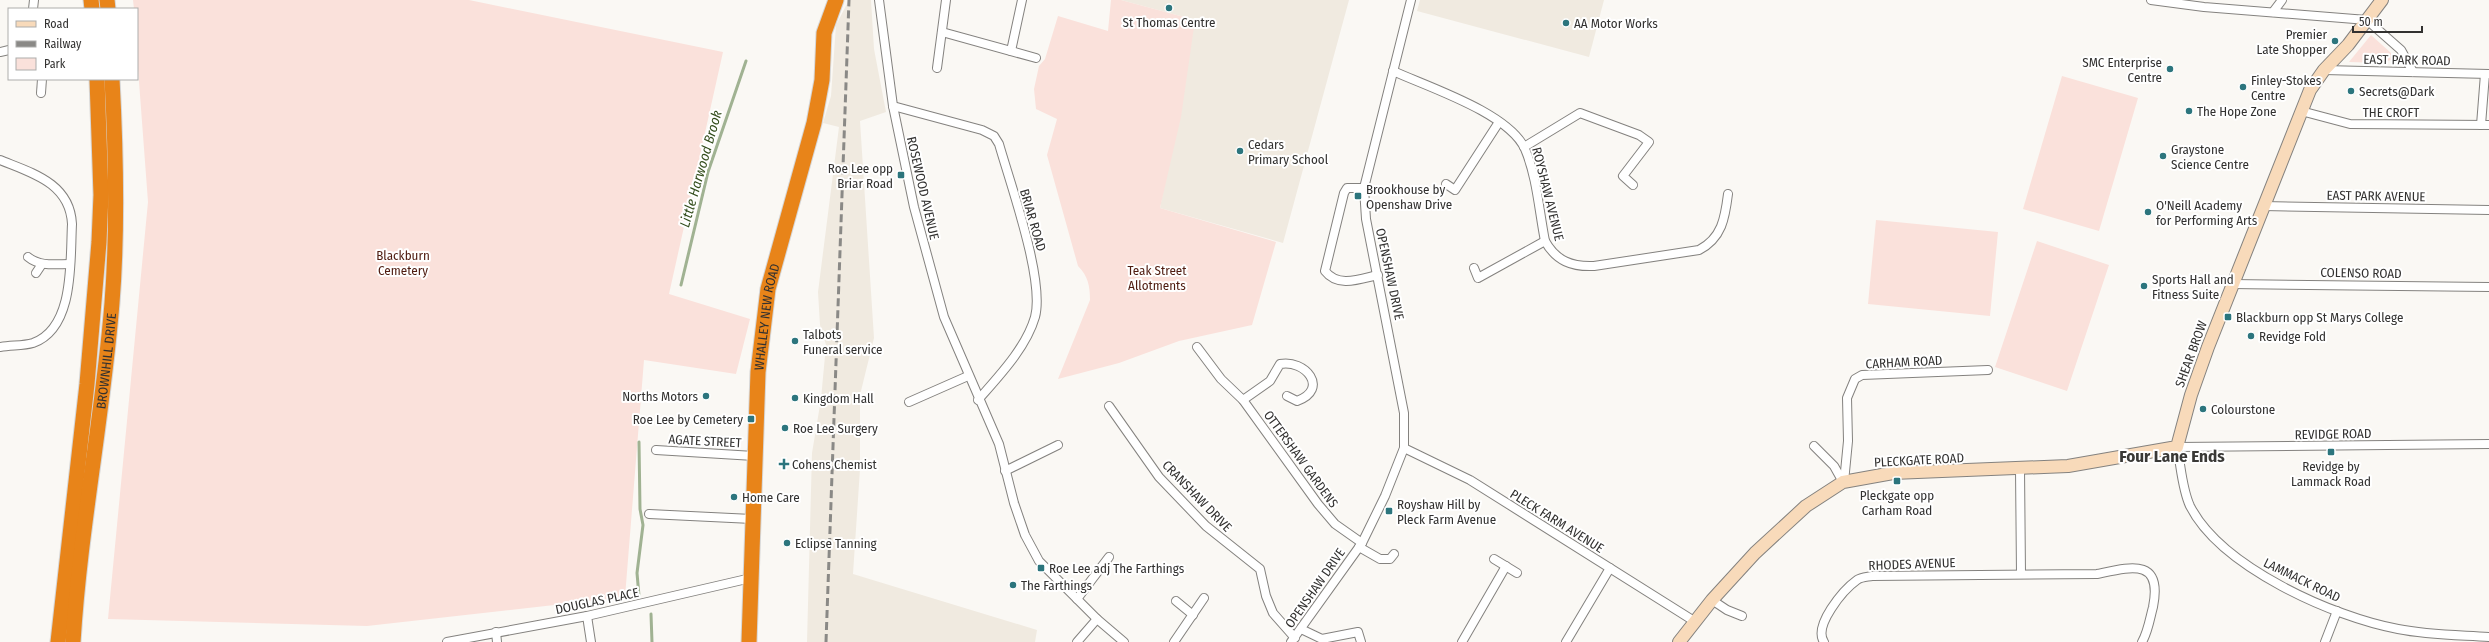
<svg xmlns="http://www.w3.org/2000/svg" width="2489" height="642" viewBox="0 0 2489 642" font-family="'Fira Sans Condensed',sans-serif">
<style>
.built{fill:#f0eae0}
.green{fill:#fae1db}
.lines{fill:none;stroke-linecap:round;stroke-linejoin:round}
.stream{stroke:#a0b292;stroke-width:3}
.street-casing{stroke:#84827f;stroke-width:10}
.secondary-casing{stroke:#84827f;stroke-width:14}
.highway-casing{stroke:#d6d6d6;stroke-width:17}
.street{stroke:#fff;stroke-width:8}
.secondary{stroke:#f8daba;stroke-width:12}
.highway{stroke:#e88419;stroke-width:15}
.rail{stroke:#8a8986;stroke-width:3;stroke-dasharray:8 4;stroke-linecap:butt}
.poi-dot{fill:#2c757d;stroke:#fff;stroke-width:1.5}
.labels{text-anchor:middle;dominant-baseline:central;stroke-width:4;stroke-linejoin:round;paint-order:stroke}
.poi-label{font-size:13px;fill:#323130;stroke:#fff;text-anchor:start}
.street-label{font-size:13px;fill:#323130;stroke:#fff}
.park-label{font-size:13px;fill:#4f1c10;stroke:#fff}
.water-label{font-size:14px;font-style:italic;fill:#334d1c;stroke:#fff}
.district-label{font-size:17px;font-weight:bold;fill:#3a3936;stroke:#fff}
</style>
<rect width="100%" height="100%" fill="#faf8f4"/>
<g class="built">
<polygon points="849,0 871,0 874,49 886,112 860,121 874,338 860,395 860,469 853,574 1037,630 1035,642 807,642 812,453 821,399 826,345 820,325 818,292 839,127 823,123 831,96 836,25"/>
<polygon points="1121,0 1349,0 1283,243 1160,208 1195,20"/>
<polygon points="1420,0 1604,0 1589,57 1417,11"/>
</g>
<g class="green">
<polygon points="133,0 469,0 723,52 669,294 750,319 736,374 644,360 625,597 367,626 108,619 148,202 137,55 137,9 134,9"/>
<path d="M1111,0H1121L1195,20L1181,117L1160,208L1276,242L1252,325L1179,341L1119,363L1058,379L1090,300C1090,286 1088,276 1078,266L1047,155L1057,119L1036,109L1034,89L1039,66L1045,59L1058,16L1108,31Z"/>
<polygon points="2371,35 2391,53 2391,60 2381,63 2349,62"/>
<polygon points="2062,76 2138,98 2099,231 2023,209"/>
<polygon points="1876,220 1998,232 1990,316 1868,304"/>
<polygon points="2037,241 2109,265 2067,391 1995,367"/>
</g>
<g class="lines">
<g class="stream">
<polyline points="681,285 708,172 746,61"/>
<polyline points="639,596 637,573 643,525 640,509 639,442"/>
<polyline points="651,614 652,642"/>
</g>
<defs>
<g id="street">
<polyline points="879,0 893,106 914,207 944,317 999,444 1014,503 1025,535 1039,561 1097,619 1124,642"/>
<polyline points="2151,0 2204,7 2367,20 2401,50 2413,72"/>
<polyline points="33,9 34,0"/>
<polyline points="2273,12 2282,0"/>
<polyline points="942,32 1036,58"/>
<polyline points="1011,51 1022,0"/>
<polyline points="0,52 9,50"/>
<polyline points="937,68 946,0"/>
<polyline points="2324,70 2489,74"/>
<path d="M1393,71C1428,87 1509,113 1525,149C1537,177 1539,211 1545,241C1556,261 1572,267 1594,266L1699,250C1722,238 1725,218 1728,194"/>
<polyline points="41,93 42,79"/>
<path d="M893,106L982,130L994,136L999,144C1010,183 1045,280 1035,317C1026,348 999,376 978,400"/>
<polyline points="2301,111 2350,124 2489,125"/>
<polyline points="2481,125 2485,74"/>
<polyline points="1524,147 1580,113 1639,135 1649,142 1623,176 1633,185"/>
<path d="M0,160C32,173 70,183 72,224C70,260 75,328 33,343C23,346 11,345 0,347"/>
<polyline points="1446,184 1455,190 1499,122"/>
<path d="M1364,188H1347L1344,193L1325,271C1338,288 1360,279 1378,275"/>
<polyline points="2263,206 2489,210"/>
<path d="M28,257C40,267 56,264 70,264"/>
<polyline points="1474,268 1478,278 1545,241"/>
<polyline points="36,273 42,264"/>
<polyline points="2232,284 2489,287"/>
<polyline points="1197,347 1221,379 1243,400 1318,504 1335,524 1362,543"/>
<path d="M1243,400L1270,381L1280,364C1305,359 1330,389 1297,401L1287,396"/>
<polyline points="909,402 968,376"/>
<polyline points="1109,406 1159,477 1206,526 1260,569 1266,596 1273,613 1295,638"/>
<path d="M2489,444L2177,447C2181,466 2182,489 2190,506C2221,567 2333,617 2398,629C2428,635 2459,635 2489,637"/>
<polyline points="1814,446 1834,466 1843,482"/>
<polyline points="1404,448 1470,480 1694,621"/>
<polyline points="656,450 754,456"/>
<polyline points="2020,469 2021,574"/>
<polyline points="1005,471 1058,445"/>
<polyline points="1844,482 1848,441 1847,398 1855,379 1862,375 1988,370"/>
<polyline points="649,514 752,519"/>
<polyline points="1359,547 1380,559 1390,559 1394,554"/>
<polyline points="1494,559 1517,573"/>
<polyline points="1077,599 1109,557"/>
<polyline points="1712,600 1727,610 1742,616"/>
<polyline points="1176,601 1193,615"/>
<polyline points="587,616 591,642"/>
<polyline points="1301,629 1322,639 1358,632 1361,642"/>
<polyline points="496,632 497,642"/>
<polyline points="447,642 587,616 751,578"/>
<polyline points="1077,642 1097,619"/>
<polyline points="1174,642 1204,598"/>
<polyline points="1291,642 1362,543 1385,496 1404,448 1404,413 1366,219 1364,188 1411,0"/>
<polyline points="1462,642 1506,566"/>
<polyline points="1566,642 1610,568"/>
<path d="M1824,642C1813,626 1843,590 1857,580C1861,577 1867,577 1872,576L2097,574C2130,567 2163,557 2153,607C2150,618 2148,632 2142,642"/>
<polyline points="2325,642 2337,611"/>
</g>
<polyline id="secondary" points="1679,642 1712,600 1755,553 1806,506 1843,482 1893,473 2068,466 2177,447 2191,395 2208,347 2310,90 2324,70 2348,45 2382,0"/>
<g id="highway">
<polyline points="91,0 92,9"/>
<polyline points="107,0 108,9"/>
<polyline points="58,642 87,384 99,242 101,195 97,79"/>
<path id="s1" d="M73,642C80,528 103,416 112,303C118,228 116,153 112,79"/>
<path id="s2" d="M749,642L758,372L768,289L814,123L822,80L824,33L836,0"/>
</g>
</defs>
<use href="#street" class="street-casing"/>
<use href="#secondary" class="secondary-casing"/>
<use href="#highway" class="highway-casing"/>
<use href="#street" class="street"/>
<use href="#secondary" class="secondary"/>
<use href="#highway" class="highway"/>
<polyline class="rail" points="826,642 849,0"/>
</g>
<g class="poi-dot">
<circle cx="1169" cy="8" r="4"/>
<circle cx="1566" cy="23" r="4"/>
<circle cx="2335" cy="41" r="4"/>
<circle cx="2170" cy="69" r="4"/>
<circle cx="2243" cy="87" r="4"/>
<circle cx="2351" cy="91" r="4"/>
<circle cx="2189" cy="111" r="4"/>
<circle cx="1240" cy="151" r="4"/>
<circle cx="2163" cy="156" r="4"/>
<rect x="897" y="171" width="8" height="8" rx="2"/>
<rect x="1354" y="192" width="8" height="8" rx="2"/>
<circle cx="2148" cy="212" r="4"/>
<circle cx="2144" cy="286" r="4"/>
<rect x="2224" y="313" width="8" height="8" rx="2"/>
<circle cx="2251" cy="336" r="4"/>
<circle cx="795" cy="341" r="4"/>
<circle cx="706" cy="396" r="4"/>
<circle cx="795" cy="398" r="4"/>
<circle cx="2203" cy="409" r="4"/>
<rect x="747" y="415" width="8" height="8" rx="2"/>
<circle cx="785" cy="428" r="4"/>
<rect x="2327" y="448" width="8" height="8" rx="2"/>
<path d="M782 458h4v4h4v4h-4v4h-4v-4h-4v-4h4z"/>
<rect x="1893" y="477" width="8" height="8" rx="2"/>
<circle cx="734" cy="497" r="4"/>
<rect x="1385" y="507" width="8" height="8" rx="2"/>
<circle cx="787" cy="543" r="4"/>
<rect x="1037" y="564" width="8" height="8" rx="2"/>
<circle cx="1013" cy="585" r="4"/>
</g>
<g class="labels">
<g class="poi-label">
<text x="1169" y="22" text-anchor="middle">St Thomas Centre</text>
<text x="1574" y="23">AA Motor Works</text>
<text x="2327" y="34" text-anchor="end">Premier<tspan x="2327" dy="15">Late Shopper</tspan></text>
<text x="2162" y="62" text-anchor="end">SMC Enterprise<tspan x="2162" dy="15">Centre</tspan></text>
<text x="2251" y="80">Finley-Stokes<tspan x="2251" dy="15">Centre</tspan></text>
<text x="2359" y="91">Secrets@Dark</text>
<text x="2197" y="111">The Hope Zone</text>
<text x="1248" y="144">Cedars<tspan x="1248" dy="15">Primary School</tspan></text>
<text x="2171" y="149">Graystone<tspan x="2171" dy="15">Science Centre</tspan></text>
<text x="893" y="168" text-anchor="end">Roe Lee opp<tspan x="893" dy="15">Briar Road</tspan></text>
<text x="1366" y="189">Brookhouse by<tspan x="1366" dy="15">Openshaw Drive</tspan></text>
<text x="2156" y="205">O'Neill Academy<tspan x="2156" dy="15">for Performing Arts</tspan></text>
<text x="2152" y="279">Sports Hall and<tspan x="2152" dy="15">Fitness Suite</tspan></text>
<text x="2236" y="317">Blackburn opp St Marys College</text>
<text x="803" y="334">Talbots<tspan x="803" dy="15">Funeral service</tspan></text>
<text x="2259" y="336">Revidge Fold</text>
<text x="698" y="396" text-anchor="end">Norths Motors</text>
<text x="803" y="398">Kingdom Hall</text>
<text x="2211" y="409">Colourstone</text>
<text x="743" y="419" text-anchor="end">Roe Lee by Cemetery</text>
<text x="793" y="428">Roe Lee Surgery</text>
<text x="792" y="464">Cohens Chemist</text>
<text x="2331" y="466" text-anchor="middle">Revidge by<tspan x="2331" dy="15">Lammack Road</tspan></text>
<text x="1897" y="495" text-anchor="middle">Pleckgate opp<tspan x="1897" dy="15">Carham Road</tspan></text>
<text x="742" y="497">Home Care</text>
<text x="1397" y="504">Royshaw Hill by<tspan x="1397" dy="15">Pleck Farm Avenue</tspan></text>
<text x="795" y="543">Eclipse Tanning</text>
<text x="1049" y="568">Roe Lee adj The Farthings</text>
<text x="1021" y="585">The Farthings</text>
</g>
<g class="street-label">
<text transform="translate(2407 60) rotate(1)">EAST PARK ROAD</text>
<text x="2391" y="112">THE CROFT</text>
<text transform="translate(923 188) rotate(77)">ROSEWOOD AVENUE</text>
<text transform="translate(1548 194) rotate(76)">ROYSHAW AVENUE</text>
<text transform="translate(2376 196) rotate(1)">EAST PARK AVENUE</text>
<text transform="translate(1033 220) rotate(74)">BRIAR ROAD</text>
<text transform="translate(2361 273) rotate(1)">COLENSO ROAD</text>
<text transform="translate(1390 274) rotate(78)">OPENSHAW DRIVE</text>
<text stroke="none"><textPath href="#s2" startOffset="326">WHALLEY NEW ROAD</textPath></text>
<text transform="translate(2191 354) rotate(-70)">SHEAR BROW</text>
<text stroke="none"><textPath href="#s1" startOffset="283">BROWNHILL DRIVE</textPath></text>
<text transform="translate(1904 362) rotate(-3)">CARHAM ROAD</text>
<text transform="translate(2333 434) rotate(-1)">REVIDGE ROAD</text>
<text transform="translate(705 441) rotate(3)">AGATE STREET</text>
<text transform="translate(1301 459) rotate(54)">OTTERSHAW GARDENS</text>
<text transform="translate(1919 460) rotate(-3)">PLECKGATE ROAD</text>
<text transform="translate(1197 496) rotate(46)">CRANSHAW DRIVE</text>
<text transform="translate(1557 521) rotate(32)">PLECK FARM AVENUE</text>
<text transform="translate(1912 564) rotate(-2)">RHODES AVENUE</text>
<text transform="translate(2302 580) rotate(26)">LAMMACK ROAD</text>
<text transform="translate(1315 588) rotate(-55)">OPENSHAW DRIVE</text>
<text transform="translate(597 601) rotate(-12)">DOUGLAS PLACE</text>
</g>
<g class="park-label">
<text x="403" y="255">Blackburn<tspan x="403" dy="15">Cemetery</tspan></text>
<text x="1157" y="270">Teak Street<tspan x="1157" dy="15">Allotments</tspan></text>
</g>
<g class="water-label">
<text transform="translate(701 169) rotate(-74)">Little Harwood Brook</text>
</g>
<g class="district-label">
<text x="2172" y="456">Four Lane Ends</text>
</g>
</g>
<rect x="8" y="8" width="130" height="72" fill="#ffffff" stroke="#adadac"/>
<rect x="16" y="21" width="20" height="6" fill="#f8daba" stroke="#adadac"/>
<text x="44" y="28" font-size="12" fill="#323130">Road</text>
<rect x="16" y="41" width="20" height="6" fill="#8a8986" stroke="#adadac"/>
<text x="44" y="48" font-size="12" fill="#323130">Railway</text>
<rect x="16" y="58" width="20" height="12" fill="#fae1db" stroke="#adadac"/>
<text x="44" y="68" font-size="12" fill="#323130">Park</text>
<path d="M2353 26v6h69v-6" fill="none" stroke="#323130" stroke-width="2"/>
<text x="2359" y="26" font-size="12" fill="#323130" stroke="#ffffff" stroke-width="3" paint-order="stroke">50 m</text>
</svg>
